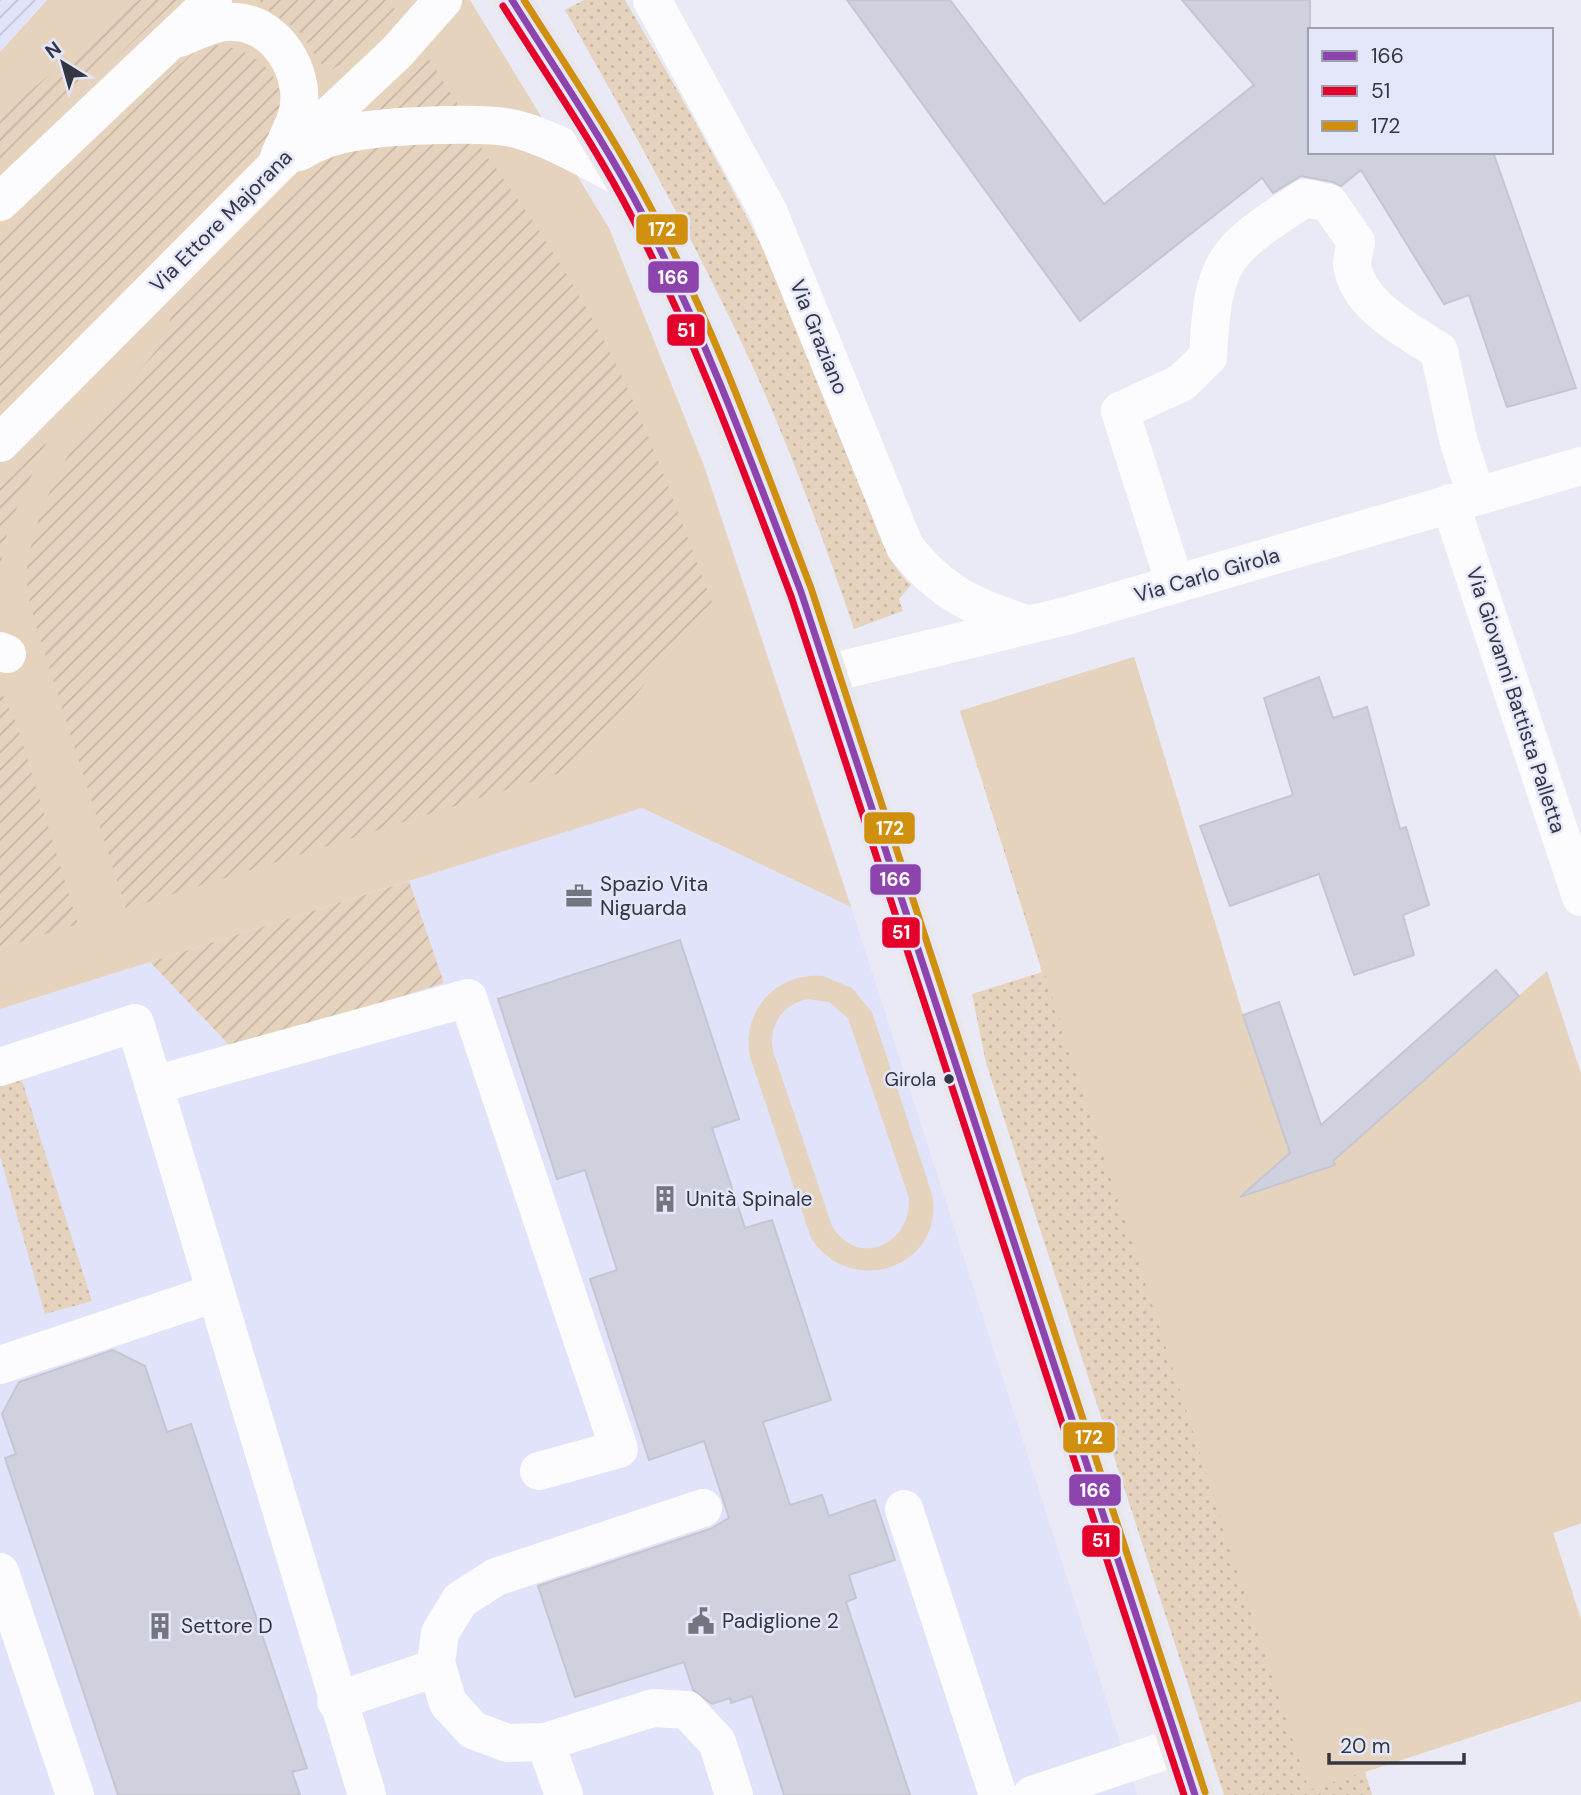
<svg xmlns="http://www.w3.org/2000/svg" width="1581" height="1795" viewBox="0 0 1581 1795" font-family="'DM Sans',sans-serif">
<style>
.built{fill:#e0e3f9}
.industrial{fill:url(#industrial-furrows)}
.grass{fill:url(#grass-dots)}
.park{fill:#e6d3bd;fill-rule:evenodd}
.garden{fill:url(#garden-furrows)}
.building{fill:#cfd1df;stroke:#c5c6d1;stroke-width:2}
.lines{fill:none;stroke-linecap:round;stroke-linejoin:round}
.minor{stroke:#fcfcfe;stroke-width:38}
.major{stroke:#ebe7e2;stroke-width:38}
.bus-1-casing{stroke:#e4e7fa;stroke-width:12}
.bus-2-casing{stroke:#e4e7fa;stroke-width:12}
.bus-3-casing{stroke:#e4e7fa;stroke-width:12}
.bus-1{stroke:#8e44ad;stroke-width:7}
.bus-2{stroke:#e4002b;stroke-width:7}
.bus-3{stroke:#d0900d;stroke-width:7}
.bus-dot{fill:#343642;stroke:#e4e7fa;stroke-width:2.5}
.labels{text-anchor:middle;dominant-baseline:central;stroke-width:5;stroke-linejoin:round;paint-order:stroke}
.bus-label{font-size:19px;fill:#343642;stroke:#e4e7fa;text-anchor:end}
.street-label{font-size:21px;fill:#343642;stroke:#e4e7fa}
.poi-label{font-size:21px;fill:#343642;stroke:#e4e7fa;text-anchor:start}
.line-badge{stroke:#e4e7fa;stroke-width:2.5}
.badge-label{font-size:19px;text-anchor:middle;font-weight:bold;fill:#fff}
</style>
<defs>
<pattern id="industrial-furrows" width="10" height="10" patternUnits="userSpaceOnUse" patternTransform="scale(1.75)"><rect width="10" height="10" fill="#e0e3f9"/><path d="M-1 1l2-2M0 10L10 0M9 11l2-2" fill="none" stroke="#c1c3d7"/></pattern>
<pattern id="grass-dots" width="8" height="8" patternUnits="userSpaceOnUse" patternTransform="scale(1.75)"><rect width="8" height="8" fill="#e6d3bd"/><path d="M2 2h.1M6 6h.1" fill="none" stroke="#c6b6a4" stroke-width="1.8" stroke-linecap="round"/></pattern>
<pattern id="garden-furrows" width="10" height="10" patternUnits="userSpaceOnUse" patternTransform="scale(1.75)"><rect width="10" height="10" fill="#e6d3bd"/><path d="M-1 1l2-2M0 10L10 0M9 11l2-2" fill="none" stroke="#c6b6a4"/></pattern>
</defs>
<rect width="100%" height="100%" fill="#e9eaf5"/>
<polygon class="built" points="642,808 851,907 1137,1795 0,1795 0,1009"/>
<polygon class="industrial" points="0,0 46,0 0,51"/>
<g class="grass">
<path d="M584,0H625C684,101 743,203 792,309C816,361 839,417 858,471C873,512 879,554 911,585L899,599L903,611L854,629C822,535 788,442 746,352C691,235 629,122 565,10Z"/>
<polygon points="1134,657 1243,1015 1298,1178 1334,1166 1333,1160 1547,971 1581,1074 1581,1523 1553,1533 1581,1620 1581,1701 1365,1772 1372,1795 1224,1795 986,1063 972,994 1042,972 960,711"/>
<polygon points="20,1074 92,1301 45,1314 0,1156 0,1080"/>
</g>
<g class="park">
<polygon points="47,0 470,0 609,228 704,466 851,907 642,808 0,1009 0,52"/>
<polygon points="1134,657 1243,1015 1298,1178 1334,1166 1333,1160 1547,971 1581,1074 1581,1523 1553,1533 1581,1620 1581,1701 1309,1790 960,711"/>
<path d="M823,976L852,988L872,1012L932,1194C946,1267 851,1300 811,1238L750,1057C741,1011 776,972 823,976ZM809,999L829,1002L848,1018L909,1198C911,1245 858,1269 832,1226L773,1051C768,1025 783,1003 809,999Z"/>
</g>
<g class="garden">
<polygon points="139,0 177,0 0,167 0,116"/>
<path d="M259,0H388L395,9L344,62L331,70C317,66 312,47 303,36C291,22 269,14 259,0Z"/>
<path d="M213,45C248,46 286,72 281,111C279,119 272,129 268,136L0,406V235L187,58L195,51Z"/>
<polygon points="423,50 461,109 366,111 368,106"/>
<path d="M477,142C527,210 573,279 611,354C651,434 680,519 712,602L576,768L126,909L36,626C31,607 25,587 27,568C31,526 62,458 88,425C110,397 138,374 160,346L167,332L175,300L305,171L335,155L376,147Z"/>
<polygon points="44,434 46,443 8,528 0,568 0,475"/>
<polygon points="0,689 16,722 78,924 0,948"/>
<polygon points="409,881 444,983 233,1049 150,962"/>
</g>
<g class="building">
<polygon points="847,0 950,0 1104,204 1254,85 1182,0 1310,0 1310,152 1493,152 1576,388 1507,407 1469,295 1444,304 1361,170 1341,186 1333,182 1301,176 1273,193 1262,178 1080,321"/>
<polygon points="1319,677 1333,718 1367,707 1400,829 1406,827 1429,905 1403,915 1414,955 1354,975 1319,874 1230,906 1200,826 1293,795 1264,698"/>
<polygon points="680,940 739,1119 712,1128 729,1179 745,1228 772,1220 831,1400 763,1422 790,1505 822,1495 829,1516 875,1500 895,1560 849,1575 856,1598 846,1602 910,1795 784,1795 752,1696 731,1703 730,1698 712,1704 693,1690 684,1662 575,1697 538,1586 710,1529 729,1518 704,1441 649,1460 590,1279 617,1270 585,1170 557,1179 498,999"/>
<polygon points="1496,970 1519,996 1333,1161 1335,1165 1240,1197 1290,1153 1243,1015 1279,1002 1321,1125"/>
<polygon points="113,1350 145,1366 167,1432 191,1424 307,1768 292,1772 300,1795 118,1795 5,1458 16,1454 2,1414 19,1382"/>
</g>
<g class="lines">
<g class="minor">
<path d="M652,0L768,211L905,547C943,595 973,606 1029,625"/>
<path d="M179,38C197,31 216,20 236,22C278,25 306,73 298,111C295,126 285,142 279,157"/>
<path d="M299,152C317,141 339,134 360,131C393,126 486,121 516,129C553,139 586,159 619,176"/>
<polyline points="0,202 213,0"/>
<polyline points="0,443 276,166 397,52 443,0"/>
<polyline points="1450,503 1581,897"/>
<path d="M1175,584L1120,411L1181,383L1208,357C1213,257 1224,251 1305,198L1329,203L1356,242C1355,248 1352,257 1352,264C1357,306 1408,330 1439,351L1458,439L1476,496"/>
<polyline points="0,651 7,654"/>
<polyline points="830,673 1066,616 1581,466"/>
<polyline points="0,1067 135,1023 367,1795"/>
<polyline points="154,1085 468,998 619,1449 539,1471"/>
<polyline points="0,1365 215,1293"/>
<polyline points="703,1508 496,1577 460,1600 440,1633 436,1663 448,1703 473,1730 507,1743 545,1742 653,1708 687,1710 717,1742 734,1795"/>
<polyline points="904,1509 998,1795"/>
<polyline points="0,1572 75,1795"/>
<polyline points="336,1701 436,1668"/>
<polyline points="545,1742 564,1795"/>
<polyline points="1032,1795 1179,1746"/>
</g>
<path class="major" d="M512,0C560,77 620,165 659,247C711,360 757,476 801,592L1195,1795"/>
<defs>
<path id="bus-1" d="M512,0C557,72 606,143 645,219C706,338 753,466 801,592L1195,1795"/>
<path id="bus-2" d="M503,6C548,77 597,148 635,223C697,343 743,470 791,596L1184,1795"/>
<path id="bus-3" d="M524,0C568,69 614,137 652,210C716,330 762,461 811,588L1205,1792"/>
</defs>
<use href="#bus-1" class="bus-1-casing"/>
<use href="#bus-2" class="bus-2-casing"/>
<use href="#bus-3" class="bus-3-casing"/>
<use href="#bus-1" class="bus-1"/>
<use href="#bus-2" class="bus-2"/>
<use href="#bus-3" class="bus-3"/>
</g>
<defs>
<symbol id="office-bare" viewBox="-9 -9 18 18"><path d="M-6-3h4V-5.5h4V-3h4V5H-6ZM-1-4.5V-3h2v-1.5ZM-6 0V1H6V0Z" fill="#737581" stroke="#e4e7fa" stroke-width="2.5" paint-order="stroke"/></symbol>
<symbol id="building-bare" viewBox="-9 -9 18 18"><path d="M-4-6H4V6H1V3H-1V6H-4ZM-2.5-4.3h1.7v1.8h-1.7ZM.8-4.3h1.7v1.8H.8ZM-2.5-1h1.7V.8h-1.7ZM.8-1h1.7V.8H.8Z" fill="#737581" stroke="#e4e7fa" stroke-width="2.5" paint-order="stroke"/></symbol>
<symbol id="civic-bare" viewBox="-9 -9 18 18"><path d="M-.6-6.5H3V-4.5H.6V-3L4-1V1h2V6H-6V1h2V-1L-.6-3ZM-1.2 2.5V6h2.4V2.5Z" fill="#737581" stroke="#e4e7fa" stroke-width="2.5" paint-order="stroke"/></symbol>
</defs>
<g fill-rule="evenodd">
<use href="#office-bare" x="560" y="877" width="38" height="38"/>
<use href="#building-bare" x="646" y="1180" width="38" height="38"/>
<use href="#civic-bare" x="682" y="1602" width="38" height="38"/>
<use href="#building-bare" x="141" y="1607" width="38" height="38"/>
</g>
<circle class="bus-dot" cx="949" cy="1079" r="6"/>
<g class="labels">
<g class="bus-label">
<text x="936" y="1079">Girola</text>
</g>
<g class="street-label">
<text transform="translate(221 221) rotate(-45)">Via Ettore Majorana</text>
<text transform="translate(819 337) rotate(68)">Via Graziano</text>
<text transform="translate(1207 575) rotate(-16)">Via Carlo Girola</text>
<text transform="translate(1516 700) rotate(72)">Via Giovanni Battista Palletta</text>
</g>
<g class="poi-label">
<text x="600" y="884">Spazio Vita<tspan x="600" dy="24">Niguarda</tspan></text>
<text x="686" y="1199">Unità Spinale</text>
<text x="722" y="1621">Padiglione 2</text>
<text x="181" y="1626">Settore D</text>
</g>
</g>
<g class="line-badge">
<rect x="635" y="213" width="54" height="33" rx="7" fill="#d0900d"/>
<rect x="647" y="260" width="53" height="34" rx="7" fill="#8e44ad"/>
<rect x="666" y="313" width="40" height="34" rx="7" fill="#e4002b"/>
<rect x="863" y="811" width="53" height="34" rx="7" fill="#d0900d"/>
<rect x="869" y="863" width="53" height="33" rx="7" fill="#8e44ad"/>
<rect x="881" y="916" width="40" height="33" rx="7" fill="#e4002b"/>
<rect x="1062" y="1421" width="54" height="33" rx="7" fill="#d0900d"/>
<rect x="1068" y="1473" width="54" height="34" rx="7" fill="#8e44ad"/>
<rect x="1081" y="1524" width="40" height="34" rx="7" fill="#e4002b"/>
</g>
<g class="badge-label">
<text x="662" y="236">172</text>
<text x="673" y="284">166</text>
<text x="686" y="337">51</text>
<text x="890" y="835">172</text>
<text x="895" y="886">166</text>
<text x="901" y="939">51</text>
<text x="1089" y="1444">172</text>
<text x="1095" y="1497">166</text>
<text x="1101" y="1547">51</text>
</g>
<rect x="1308" y="28" width="245" height="126" fill="#e4e7fa" stroke="#9ea0b0" stroke-width="2"/>
<rect x="1322" y="51" width="35" height="10" fill="#8e44ad" stroke="#9ea0b0" stroke-width="2"/>
<text x="1371" y="63" font-size="21" fill="#343642">166</text>
<rect x="1322" y="86" width="35" height="10" fill="#e4002b" stroke="#9ea0b0" stroke-width="2"/>
<text x="1371" y="98" font-size="21" fill="#343642">51</text>
<rect x="1322" y="121" width="35" height="10" fill="#d0900d" stroke="#9ea0b0" stroke-width="2"/>
<text x="1371" y="133" font-size="21" fill="#343642">172</text>
<g transform="translate(63 63) rotate(323)" stroke="#e4e7fa" stroke-width="5" paint-order="stroke">
<path d="M0-5L12 26L0 18L-12 26Z" fill="#343642"/>
<text y="-10" font-size="19" font-weight="bold" text-anchor="middle" fill="#343642">N</text>
</g>
<path d="M1329 1753v10h135v-10" fill="none" stroke="#343642" stroke-width="3.5"/>
<text x="1340" y="1753" font-size="21" fill="#343642" stroke="#e4e7fa" stroke-width="5" paint-order="stroke">20 m</text>
</svg>
